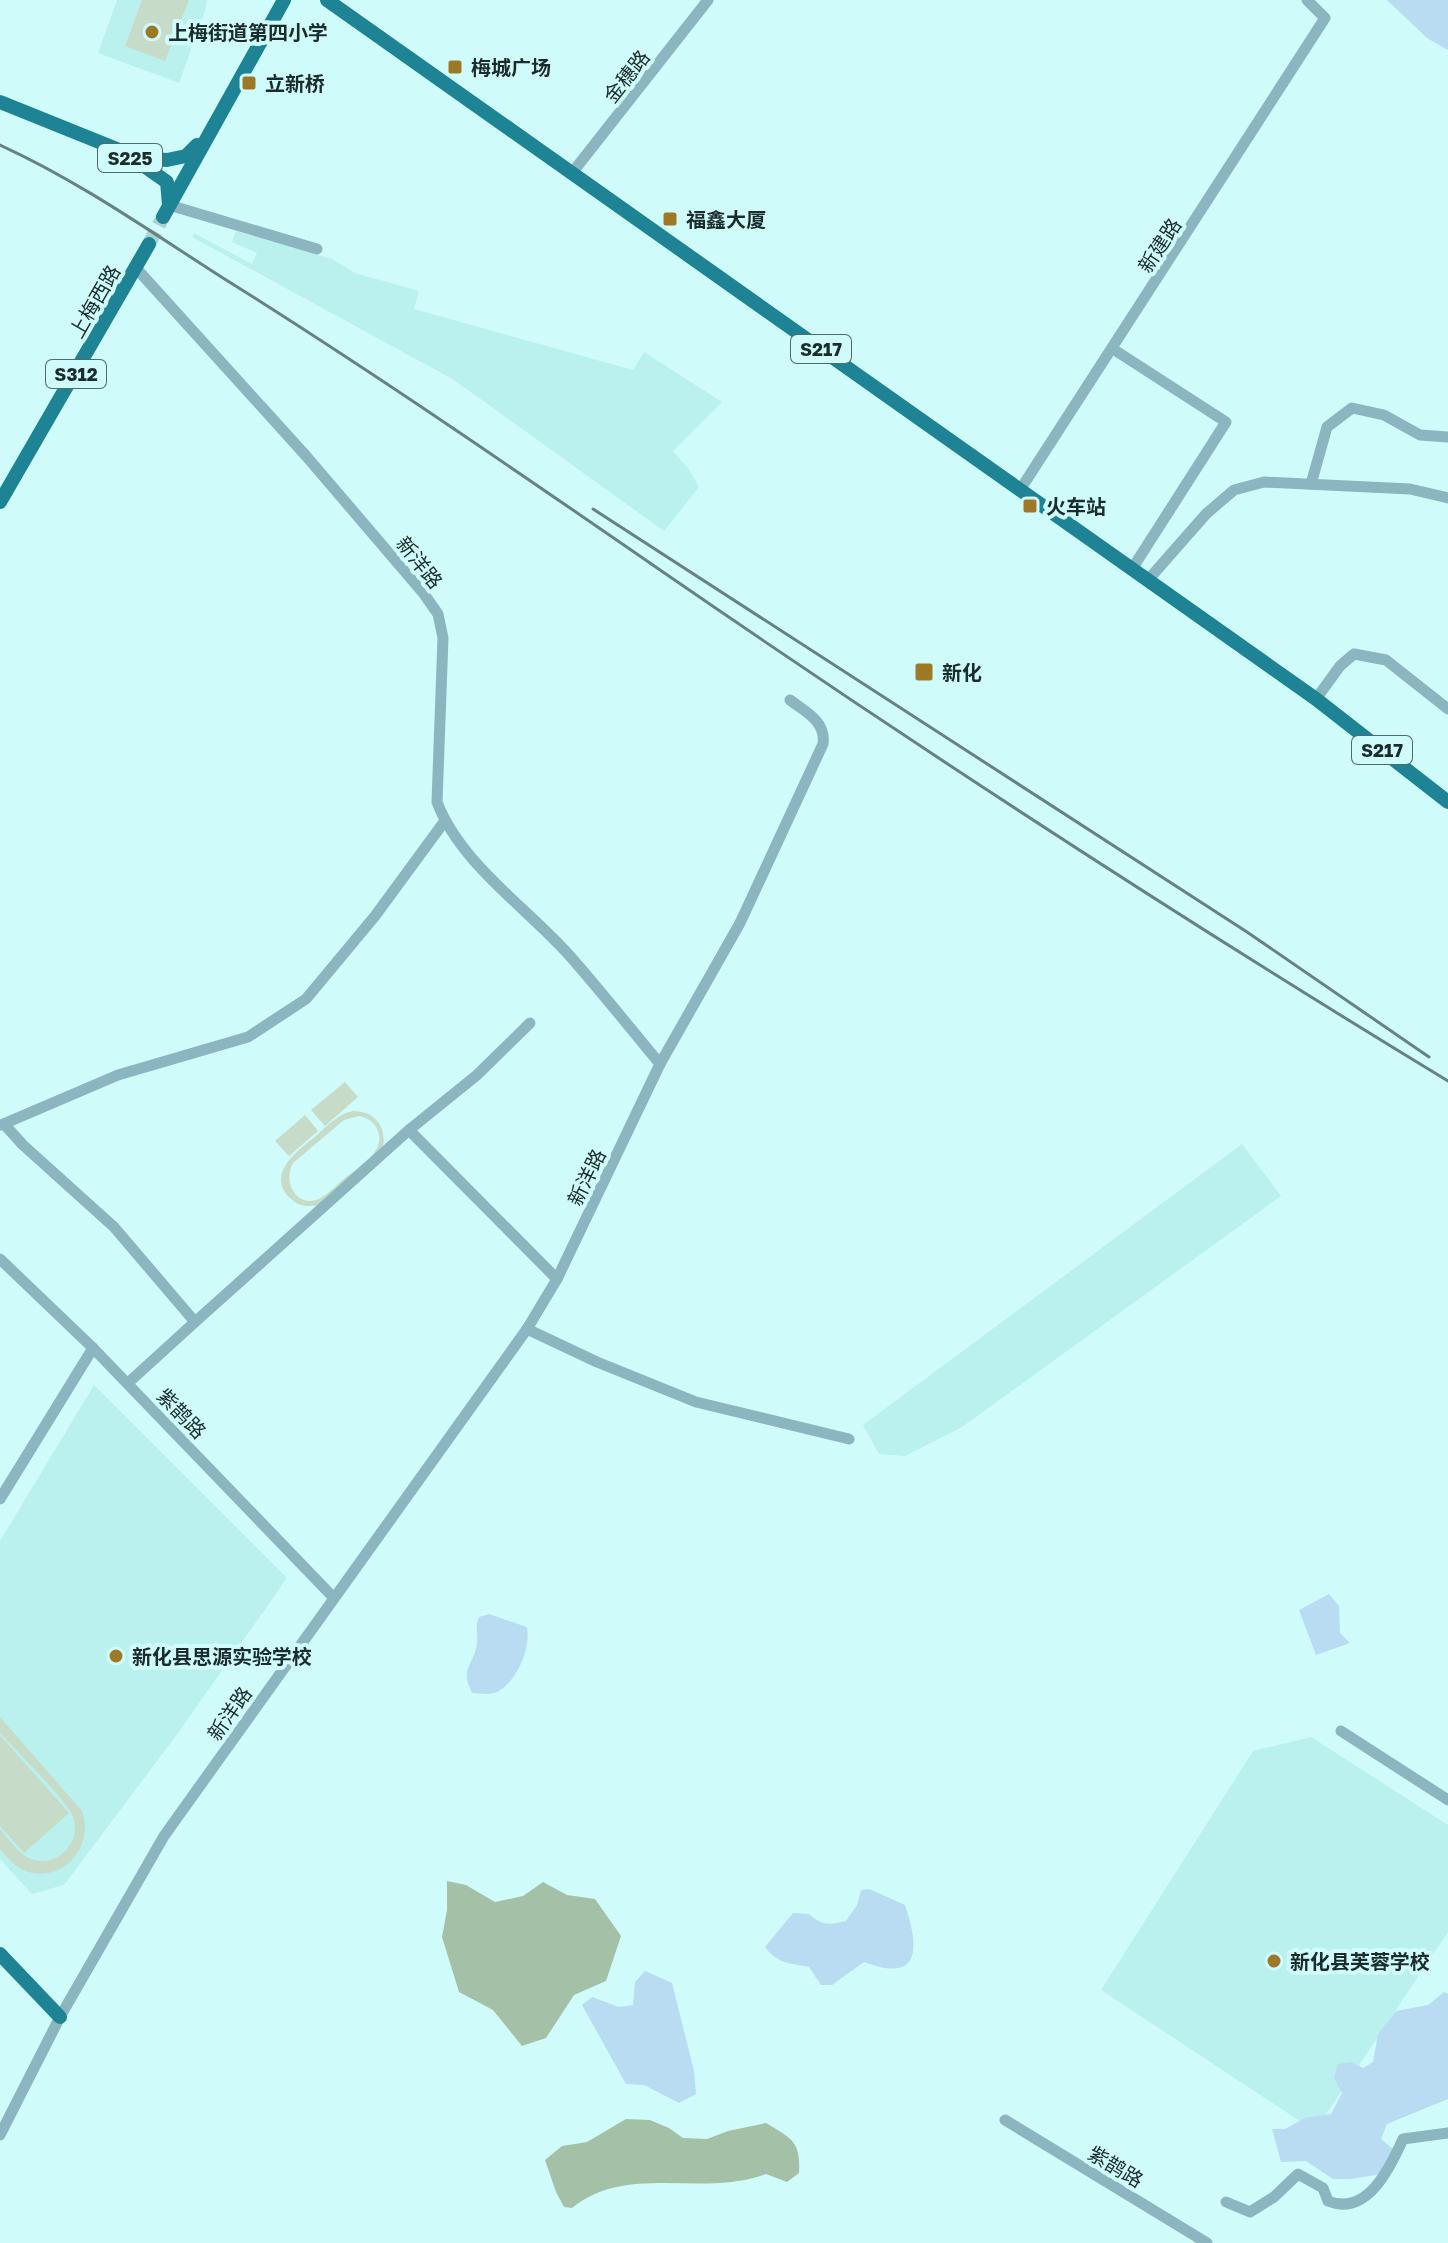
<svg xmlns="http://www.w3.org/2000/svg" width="1448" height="2243" viewBox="0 0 1448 2243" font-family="'Golos Text','Noto Sans SC',sans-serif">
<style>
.built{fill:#baf1ee}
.green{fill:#c7dbc9;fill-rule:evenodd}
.forest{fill:#a4c1a7}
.water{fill:#b9dcf2}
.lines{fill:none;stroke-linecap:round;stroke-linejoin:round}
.major-tunnel{stroke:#abd2d1;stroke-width:14;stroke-dasharray:14 7;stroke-linecap:butt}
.minor{stroke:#8bb6c0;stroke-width:11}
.major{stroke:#1d8395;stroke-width:14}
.rail{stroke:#668382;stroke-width:3}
.poi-dot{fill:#9e7925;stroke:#cffcfa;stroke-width:3}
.labels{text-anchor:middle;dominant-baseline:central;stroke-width:8;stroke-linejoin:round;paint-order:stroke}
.shield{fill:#cffcfa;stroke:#516a6a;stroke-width:2}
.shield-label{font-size:18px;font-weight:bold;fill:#1b2c2c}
.poi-label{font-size:20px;font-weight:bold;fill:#1b2c2c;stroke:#cffcfa;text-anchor:start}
.street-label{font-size:20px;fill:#1b2c2c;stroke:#cffcfa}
</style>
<rect width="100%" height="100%" fill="#cffcfa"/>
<g class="built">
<polygon points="117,0 207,0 205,11 179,83 98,53"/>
<polygon points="236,231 332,259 355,273 419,291 414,309 633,370 644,352 722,402 673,451 688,468 699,487 664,531 454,380 192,237 194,233 252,264 257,253 232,242"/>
<polygon points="1242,1144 1281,1196 962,1427 905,1456 879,1454 863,1425"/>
<polygon points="94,1385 287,1578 178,1733 64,1885 32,1894 0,1859 0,1541"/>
<polygon points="1311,1737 1448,1825 1448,1932 1315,2131 1101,1990 1253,1751"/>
</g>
<g class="green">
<polygon points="142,0 189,0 165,61 125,46"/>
<polygon points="345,1082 358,1097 325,1126 311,1110"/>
<path d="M353,1111C375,1111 387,1127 383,1148L320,1205C309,1207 299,1207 291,1199C264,1174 299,1150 317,1135C328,1125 338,1114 353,1111ZM359,1116C368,1118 375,1122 378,1131C386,1152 358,1167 345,1178C337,1184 329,1193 321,1198C297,1210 282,1182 293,1163L344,1120Z"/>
<polygon points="305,1115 318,1131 289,1156 275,1141"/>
<path d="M0,1717L82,1811C95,1847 62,1886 23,1870C13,1865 7,1857 0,1849V1829C9,1839 18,1854 31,1859C57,1868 82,1843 73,1817C67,1800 15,1750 0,1733Z"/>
<polygon points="0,1735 69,1813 24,1853 0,1826"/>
</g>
<g class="forest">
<polygon points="447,1881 466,1885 495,1902 523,1896 543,1882 567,1895 595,1899 621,1936 606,1981 574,1995 546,2038 522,2046 493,2010 459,1992 442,1937 447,1910"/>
<path d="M626,2119L650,2120L669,2128L683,2138L707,2139L728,2131L766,2123C791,2138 801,2141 799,2173L787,2182L766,2174C702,2198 628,2163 572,2208L564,2207L556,2192L545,2160L562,2146L587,2142Z"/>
</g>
<g class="water">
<polygon points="1387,0 1448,0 1448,50 1427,38"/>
<polygon points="1329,1594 1339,1606 1340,1633 1350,1643 1316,1655 1299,1610"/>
<path d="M489,1614L527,1627C531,1648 518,1679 499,1691C491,1696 480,1693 472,1693C459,1667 474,1666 477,1643C478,1633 475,1627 479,1617Z"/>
<path d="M869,1889L905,1905C919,1947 922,1984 864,1962L832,1985H821L809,1967C791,1963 777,1964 765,1947L793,1913L809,1914C822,1926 830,1925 846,1921L857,1905L861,1890Z"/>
<polygon points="645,1971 672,1983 694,2071 696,2094 679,2103 644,2085 626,2084 582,2005 592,1997 619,2007 633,2005 635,1982"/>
<polygon points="1444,1992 1448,1994 1448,2099 1387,2124 1381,2139 1393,2149 1381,2174 1351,2179 1333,2179 1306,2161 1281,2162 1272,2129 1285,2129 1305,2118 1331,2114 1342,2093 1334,2078 1338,2064 1351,2062 1363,2068 1373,2062 1378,2034 1396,2011 1428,2005"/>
</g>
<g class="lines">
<polyline class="major-tunnel" points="149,244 163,217"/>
<g class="minor">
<polyline points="572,173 708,0"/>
<polyline points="169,205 317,249"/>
<path d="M136,268L307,457L424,594L438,614L443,638L437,802C460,863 526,907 569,955C600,990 630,1028 660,1064"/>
<polyline points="1113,349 1226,422 1132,569"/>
<polyline points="1311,484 1327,427 1352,408 1384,415 1420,435 1448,437"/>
<polyline points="1020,490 1325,18 1307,0"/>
<polyline points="1148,580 1206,514 1234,490 1264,482 1410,489 1448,498"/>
<polyline points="1316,699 1340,666 1354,654 1386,660 1448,709"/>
<polyline points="4,1124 23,1145 114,1227 195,1322 409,1130 557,1279"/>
<polyline points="1,1125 118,1075 248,1037 306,999 375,916 444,822"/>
<polyline points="409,1130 477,1075 530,1023"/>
<polyline points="0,1259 93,1348 333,1597"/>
<polyline points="527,1329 597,1362 696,1402 849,1439"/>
<polyline points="128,1383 195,1322"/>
<polyline points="0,1499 93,1348"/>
<polyline points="1341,1731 1448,1800"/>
<polyline points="1005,2120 1207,2243"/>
<path d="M0,2135L60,2017L164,1836L527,1329L557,1279L660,1064L740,923L823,744C826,721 806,712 790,700"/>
<path d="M1226,2202L1250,2212L1274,2197L1298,2174L1323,2188L1328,2201C1367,2217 1390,2168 1403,2139L1448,2133"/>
</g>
<g class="major">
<polyline points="327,0 1316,699 1448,802"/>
<polyline points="0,102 139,158 167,160 186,156 197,145"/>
<polyline points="137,161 167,182 169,205"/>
<polyline points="163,217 284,0"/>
<polyline points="0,502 149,244"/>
<polyline points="0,1954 60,2017"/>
</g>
<g class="rail">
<path d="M0,145C79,181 151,232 223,278C373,372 518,472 663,572C920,749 1181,919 1448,1081"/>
<polyline points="593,509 1247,932 1429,1057"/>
</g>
</g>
<g class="poi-dot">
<circle cx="152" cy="32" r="8"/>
<rect x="447" y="59" width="16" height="16" rx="4"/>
<rect x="241" y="75" width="16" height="16" rx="4"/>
<rect x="662" y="211" width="16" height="16" rx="4"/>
<rect x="1022" y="498" width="16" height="16" rx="4"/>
<rect x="914" y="662" width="20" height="20" rx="4"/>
<circle cx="116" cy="1656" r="8"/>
<circle cx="1274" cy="1961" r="8"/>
</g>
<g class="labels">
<g class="shield">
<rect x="98" y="144" width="64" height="28" rx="6"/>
<rect x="791" y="335" width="60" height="28" rx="6"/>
<rect x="46" y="360" width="60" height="28" rx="6"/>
<rect x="1352" y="736" width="60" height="28" rx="6"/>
</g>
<g class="shield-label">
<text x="130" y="158">S225</text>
<text x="821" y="349">S217</text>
<text x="76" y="374">S312</text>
<text x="1382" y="750">S217</text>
</g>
<g class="poi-label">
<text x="168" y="32">上梅街道第四小学</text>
<text x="471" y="67">梅城广场</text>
<text x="265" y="83">立新桥</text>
<text x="686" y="219">福鑫大厦</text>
<text x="1046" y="506">火车站</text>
<text x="942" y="672">新化</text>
<text x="132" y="1656">新化县思源实验学校</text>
<text x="1290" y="1961">新化县芙蓉学校</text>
</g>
<g class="street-label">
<text transform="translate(626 76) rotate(-52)">金穗路</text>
<text transform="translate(1159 245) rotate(-57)">新建路</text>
<text transform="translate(94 301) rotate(-60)">上梅西路</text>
<text transform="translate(420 562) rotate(51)">新洋路</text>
<text transform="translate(586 1177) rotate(-64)">新洋路</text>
<text transform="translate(182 1413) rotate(46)">紫鹊路</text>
<text transform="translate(229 1713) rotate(-55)">新洋路</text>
<text transform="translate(1116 2166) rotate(31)">紫鹊路</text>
</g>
</g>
</svg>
